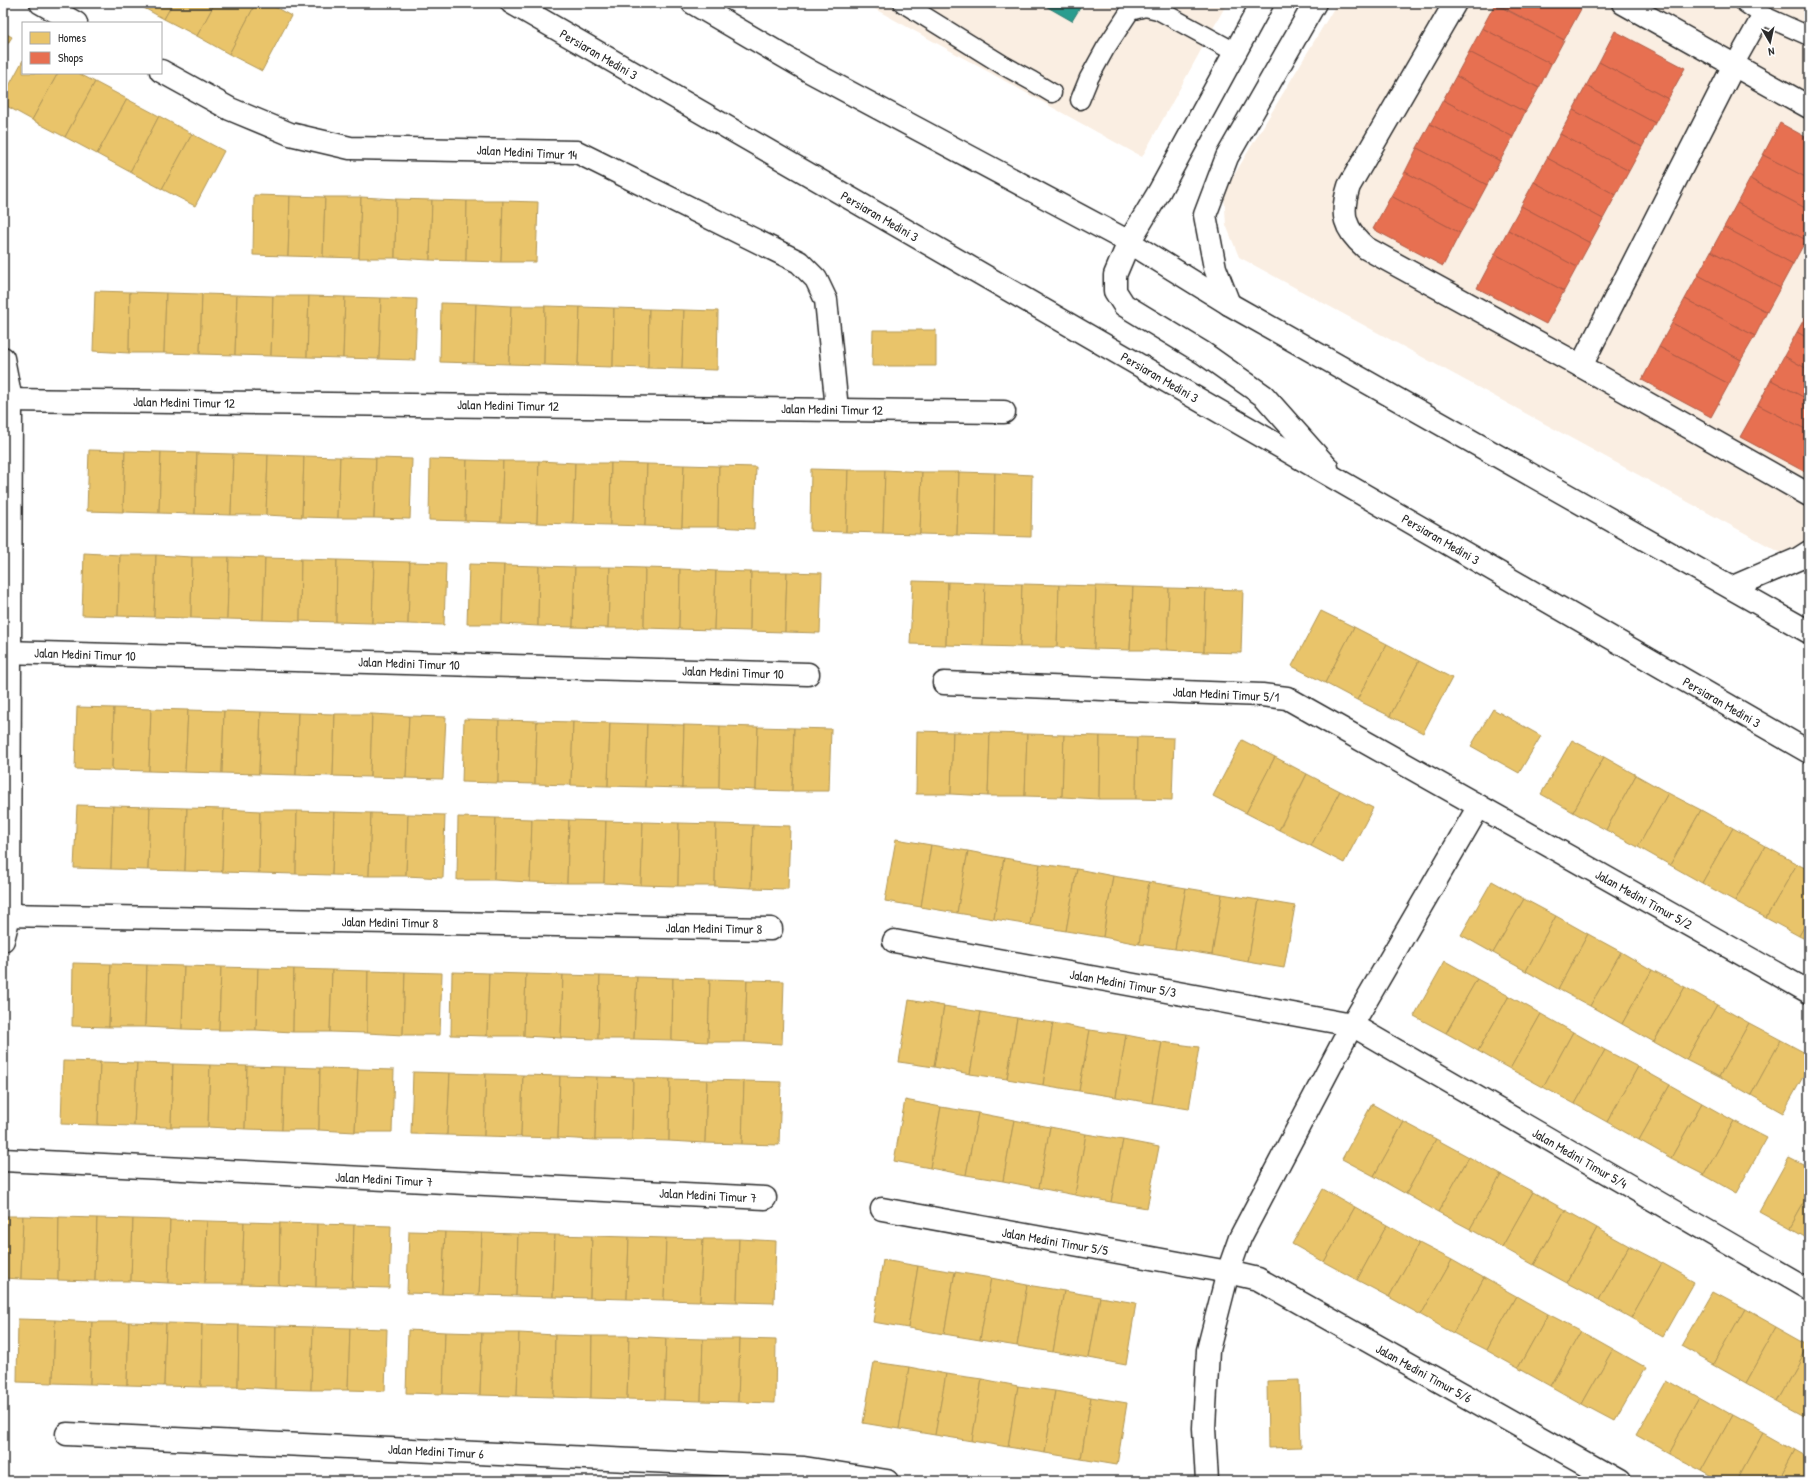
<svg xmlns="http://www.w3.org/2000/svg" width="1812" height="1484" viewBox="0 0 1812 1484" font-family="'Patrick Hand',sans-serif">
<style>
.built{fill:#faeee2}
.homes{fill:#e9c46a;stroke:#b09657}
.shops{fill:#e76f51;stroke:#af5b46}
.schools{fill:#2a9d8f;stroke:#2a7b71}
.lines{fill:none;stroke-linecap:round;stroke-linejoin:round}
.lane-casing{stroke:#2b2b2b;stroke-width:21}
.street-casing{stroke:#2b2b2b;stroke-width:25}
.secondary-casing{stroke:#2b2b2b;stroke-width:25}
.lane{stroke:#fff;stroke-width:18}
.street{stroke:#fff;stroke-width:22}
.secondary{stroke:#fff;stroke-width:22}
.labels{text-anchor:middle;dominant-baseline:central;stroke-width:4;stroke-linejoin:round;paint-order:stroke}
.street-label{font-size:13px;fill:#2b2b2b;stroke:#fff}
</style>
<rect width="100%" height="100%" fill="#fff"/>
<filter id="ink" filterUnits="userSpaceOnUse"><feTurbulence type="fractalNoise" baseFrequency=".025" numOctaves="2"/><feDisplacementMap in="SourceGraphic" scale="8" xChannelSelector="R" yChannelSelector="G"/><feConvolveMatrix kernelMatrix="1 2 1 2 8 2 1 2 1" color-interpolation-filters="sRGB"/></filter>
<g filter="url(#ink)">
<g class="built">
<polygon points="864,3 1227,3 1142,157"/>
<polygon points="1337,3 1809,3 1809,568 1239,257 1226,225 1224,192"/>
</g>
<g class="homes">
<polygon points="135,3 173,3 164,19"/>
<polygon points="173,3 215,3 197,36 164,19"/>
<polygon points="215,3 256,3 229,54 197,36"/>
<polygon points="256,3 268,3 291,16 262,71 229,54"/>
<polygon points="3,32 12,37 3,51"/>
<polygon points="23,60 23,73 58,73 32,120 3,104 3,97"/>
<polygon points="58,73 78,73 95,82 65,137 32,120"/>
<polygon points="95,82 127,99 97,154 65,137"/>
<polygon points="127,99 159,116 130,172 97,154"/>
<polygon points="159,116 192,134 162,189 130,172"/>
<polygon points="192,134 224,151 195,206 162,189"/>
<polygon points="254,195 290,196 288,256 253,255"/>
<polygon points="290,196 325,197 323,257 288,256"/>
<polygon points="325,197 361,197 359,258 323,257"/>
<polygon points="361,197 396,199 395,258 359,258"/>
<polygon points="396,199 432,200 430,260 395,258"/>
<polygon points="432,200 467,201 466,261 430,260"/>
<polygon points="467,201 503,201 501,262 466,261"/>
<polygon points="503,201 538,202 536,262 501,262"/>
<polygon points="95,291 130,292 129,353 93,351"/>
<polygon points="130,292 166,293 164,353 129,353"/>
<polygon points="166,293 202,294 200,354 164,353"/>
<polygon points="202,294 237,295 235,355 200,354"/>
<polygon points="237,295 273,296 271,356 235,355"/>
<polygon points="273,296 309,296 307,357 271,356"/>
<polygon points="309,296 345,297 343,358 307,357"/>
<polygon points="345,297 381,298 379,359 343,358"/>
<polygon points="381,298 417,299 415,360 379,359"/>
<polygon points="441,303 476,304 474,363 440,362"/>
<polygon points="476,304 511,306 509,364 474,363"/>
<polygon points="511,306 545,306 544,365 509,364"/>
<polygon points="545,306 580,307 578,366 544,365"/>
<polygon points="580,307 614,308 613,367 578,366"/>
<polygon points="614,308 649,309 648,368 613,367"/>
<polygon points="649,309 684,310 682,369 648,368"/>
<polygon points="684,310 718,311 717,370 682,369"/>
<polygon points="873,330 936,330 936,366 872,366"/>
<polygon points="89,450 125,451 123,512 87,511"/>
<polygon points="125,451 161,452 159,513 123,512"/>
<polygon points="161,452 197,453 195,514 159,513"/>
<polygon points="197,453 233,454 231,515 195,514"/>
<polygon points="233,454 268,455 266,515 231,515"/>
<polygon points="268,455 304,456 302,517 266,515"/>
<polygon points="304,456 340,457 338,518 302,517"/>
<polygon points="340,457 376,458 374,518 338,518"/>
<polygon points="376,458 412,459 410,519 374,518"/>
<polygon points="430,459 467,460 465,521 429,520"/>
<polygon points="467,460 503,461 501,522 465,521"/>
<polygon points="503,461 539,461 537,523 501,522"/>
<polygon points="539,461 575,463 573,524 537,523"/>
<polygon points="575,463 611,463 610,525 573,524"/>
<polygon points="611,463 647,464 645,526 610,525"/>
<polygon points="647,464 684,465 682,527 645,526"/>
<polygon points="684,465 719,466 718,527 682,527"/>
<polygon points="719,466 756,467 754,529 718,527"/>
<polygon points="811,469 848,470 846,532 810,531"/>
<polygon points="848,470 885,470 883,533 846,532"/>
<polygon points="885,470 922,472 920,534 883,533"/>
<polygon points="922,472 959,472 957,535 920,534"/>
<polygon points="959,472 995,473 994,536 957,535"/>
<polygon points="995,473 1032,475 1031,537 994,536"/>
<polygon points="84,553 120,555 118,616 82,615"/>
<polygon points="120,555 156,555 154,617 118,616"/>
<polygon points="156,555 192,557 191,618 154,617"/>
<polygon points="192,557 229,557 227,619 191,618"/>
<polygon points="229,557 265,558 263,620 227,619"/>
<polygon points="265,558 301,559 300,621 263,620"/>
<polygon points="301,559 337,560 336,622 300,621"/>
<polygon points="337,560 374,561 372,623 336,622"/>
<polygon points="374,561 410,562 408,624 372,623"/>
<polygon points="410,562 446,563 444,625 408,624"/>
<polygon points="469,564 504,565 502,624 467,624"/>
<polygon points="504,565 539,566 538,626 502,624"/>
<polygon points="539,566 575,567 573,627 538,626"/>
<polygon points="575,567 610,567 608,628 573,627"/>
<polygon points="610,567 645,568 644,628 608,628"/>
<polygon points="645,568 680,569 679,629 644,628"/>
<polygon points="680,569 716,571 714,630 679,629"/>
<polygon points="716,571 751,572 750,631 714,630"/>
<polygon points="751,572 787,572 785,632 750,631"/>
<polygon points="787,572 822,573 820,633 785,632"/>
<polygon points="913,581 948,582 946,645 910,644"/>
<polygon points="948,582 985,583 983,646 946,645"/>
<polygon points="985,583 1022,584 1020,647 983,646"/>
<polygon points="1022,584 1059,585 1057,647 1020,647"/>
<polygon points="1059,585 1096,586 1094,649 1057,647"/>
<polygon points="1096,586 1133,587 1130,650 1094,649"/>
<polygon points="1133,587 1169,588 1167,650 1130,650"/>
<polygon points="1169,588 1206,589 1204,652 1167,650"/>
<polygon points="1206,589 1243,590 1241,653 1204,652"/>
<polygon points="1321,611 1354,627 1325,683 1292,666"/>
<polygon points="1354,627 1387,644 1357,700 1325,683"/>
<polygon points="1387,644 1419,661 1390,716 1357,700"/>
<polygon points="1419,661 1452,678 1423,733 1390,716"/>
<polygon points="77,707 114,708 112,770 75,769"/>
<polygon points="114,708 151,709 149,771 112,770"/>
<polygon points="151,709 188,710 185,772 149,771"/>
<polygon points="1493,709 1541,736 1519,773 1471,746"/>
<polygon points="188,710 224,711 222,773 185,772"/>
<polygon points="224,711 261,712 259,774 222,773"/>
<polygon points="261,712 298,713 296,775 259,774"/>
<polygon points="298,713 335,714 333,776 296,775"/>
<polygon points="335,714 372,714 370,777 333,776"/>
<polygon points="372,714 409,716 406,778 370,777"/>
<polygon points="409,716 446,717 443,779 406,778"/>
<polygon points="464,719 499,720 498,783 462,782"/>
<polygon points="499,720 537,721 535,784 498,783"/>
<polygon points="537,721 573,722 571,785 535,784"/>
<polygon points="573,722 610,723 608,786 571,785"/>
<polygon points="610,723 647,724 645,787 608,786"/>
<polygon points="647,724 684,725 682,788 645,787"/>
<polygon points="684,725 720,726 719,788 682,788"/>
<polygon points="720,726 758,727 756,790 719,788"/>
<polygon points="758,727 794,728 792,791 756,790"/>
<polygon points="794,728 831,729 829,791 792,791"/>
<polygon points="917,731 953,732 951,794 916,794"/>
<polygon points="953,732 990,733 988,796 951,794"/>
<polygon points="990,733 1027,734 1025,796 988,796"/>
<polygon points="1027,734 1064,735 1062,797 1025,796"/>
<polygon points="1064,735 1100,736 1099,799 1062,797"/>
<polygon points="1100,736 1137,737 1136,799 1099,799"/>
<polygon points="1137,737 1174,738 1172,800 1136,799"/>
<polygon points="1242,740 1275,757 1246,813 1213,796"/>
<polygon points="1572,740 1604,757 1573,812 1541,794"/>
<polygon points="1275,757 1307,774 1279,830 1246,813"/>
<polygon points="1604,757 1636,775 1606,830 1573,812"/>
<polygon points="1307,774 1340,791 1311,846 1279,830"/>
<polygon points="1636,775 1668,793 1638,847 1606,830"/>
<polygon points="1340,791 1373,808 1344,863 1311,846"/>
<polygon points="1668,793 1701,810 1670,865 1638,847"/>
<polygon points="77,805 113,806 111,869 74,868"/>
<polygon points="113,806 150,807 148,870 111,869"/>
<polygon points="150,807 187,808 185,871 148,870"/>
<polygon points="187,808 224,809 222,872 185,871"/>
<polygon points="224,809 260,811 259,873 222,872"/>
<polygon points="1701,810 1733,828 1702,883 1670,865"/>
<polygon points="260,811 297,811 296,874 259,873"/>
<polygon points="297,811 334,812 332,875 296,874"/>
<polygon points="334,812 371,813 369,876 332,875"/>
<polygon points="371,813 408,814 406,876 369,876"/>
<polygon points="408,814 445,815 443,878 406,876"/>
<polygon points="458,817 496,818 494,880 457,880"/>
<polygon points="496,818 532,819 530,882 494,880"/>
<polygon points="532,819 569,820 567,883 530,882"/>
<polygon points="569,820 606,821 604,883 567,883"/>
<polygon points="606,821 643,822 641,885 604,883"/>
<polygon points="643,822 679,823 678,886 641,885"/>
<polygon points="679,823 716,824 715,886 678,886"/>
<polygon points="716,824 753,825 751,888 715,886"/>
<polygon points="753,825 790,826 788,889 751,888"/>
<polygon points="1733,828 1765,846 1735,901 1702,883"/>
<polygon points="896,839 931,845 921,907 885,901"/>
<polygon points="931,845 968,851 957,913 921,907"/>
<polygon points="1765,846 1797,864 1766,918 1735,901"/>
<polygon points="968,851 1004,858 994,919 957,913"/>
<polygon points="1004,858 1040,864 1030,925 994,919"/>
<polygon points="1040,864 1077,869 1066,931 1030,925"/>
<polygon points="1797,864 1809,870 1809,918 1799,936 1766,918"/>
<polygon points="1077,869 1113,876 1103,937 1066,931"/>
<polygon points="1113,876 1149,882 1139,944 1103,937"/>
<polygon points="1492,881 1524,899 1493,953 1461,935"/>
<polygon points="1149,882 1186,888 1175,949 1139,944"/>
<polygon points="1186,888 1222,894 1212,955 1175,949"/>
<polygon points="1222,894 1259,900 1248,962 1212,955"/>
<polygon points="1524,899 1556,916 1526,971 1493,953"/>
<polygon points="1259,900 1295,906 1284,968 1248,962"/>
<polygon points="1556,916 1588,934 1558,989 1526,971"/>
<polygon points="1809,918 1809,941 1799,936"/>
<polygon points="1588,934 1621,952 1590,1006 1558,989"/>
<polygon points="1621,952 1652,970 1622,1024 1590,1006"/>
<polygon points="1445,961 1477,979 1446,1033 1414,1016"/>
<polygon points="73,963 111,964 109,1027 72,1026"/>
<polygon points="111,964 147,965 145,1027 109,1027"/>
<polygon points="147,965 184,966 182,1029 145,1027"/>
<polygon points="184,966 221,967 219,1030 182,1029"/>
<polygon points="221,967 258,968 256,1030 219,1030"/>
<polygon points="258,968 294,969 293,1032 256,1030"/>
<polygon points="294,969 332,970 330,1032 293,1032"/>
<polygon points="332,970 368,971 367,1033 330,1032"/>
<polygon points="1652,970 1685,987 1654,1042 1622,1024"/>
<polygon points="368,971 405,972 403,1035 367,1033"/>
<polygon points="405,972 442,973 440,1035 403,1035"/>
<polygon points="452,972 489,973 487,1036 451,1035"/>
<polygon points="489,973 526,974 524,1036 487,1036"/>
<polygon points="526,974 563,975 561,1038 524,1036"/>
<polygon points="563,975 600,976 598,1039 561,1038"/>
<polygon points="600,976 637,977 634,1039 598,1039"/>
<polygon points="637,977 673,978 672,1040 634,1039"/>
<polygon points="673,978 710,979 708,1042 672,1040"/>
<polygon points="710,979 747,980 745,1042 708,1042"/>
<polygon points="1477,979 1509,996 1478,1051 1446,1033"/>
<polygon points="747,980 784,981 782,1044 745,1042"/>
<polygon points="1685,987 1717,1005 1686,1060 1654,1042"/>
<polygon points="1509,996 1541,1014 1510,1069 1478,1051"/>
<polygon points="909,1000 944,1006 934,1067 899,1062"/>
<polygon points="1717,1005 1749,1023 1719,1077 1686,1060"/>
<polygon points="944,1006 981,1012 970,1074 934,1067"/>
<polygon points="981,1012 1017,1018 1007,1079 970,1074"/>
<polygon points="1541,1014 1573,1032 1543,1087 1510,1069"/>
<polygon points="1017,1018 1053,1023 1043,1085 1007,1079"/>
<polygon points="1053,1023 1090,1030 1079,1091 1043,1085"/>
<polygon points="1749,1023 1781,1040 1751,1095 1719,1077"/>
<polygon points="1090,1030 1126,1035 1116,1097 1079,1091"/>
<polygon points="1573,1032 1605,1050 1575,1104 1543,1087"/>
<polygon points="1126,1035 1162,1042 1152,1103 1116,1097"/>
<polygon points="1781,1040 1809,1055 1809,1066 1783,1113 1751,1095"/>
<polygon points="1162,1042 1199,1047 1189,1109 1152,1103"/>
<polygon points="1605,1050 1638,1067 1607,1122 1575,1104"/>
<polygon points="63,1061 100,1062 98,1125 61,1124"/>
<polygon points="100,1062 137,1063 134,1126 98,1125"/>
<polygon points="137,1063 173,1064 171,1127 134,1126"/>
<polygon points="173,1064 210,1065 208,1127 171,1127"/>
<polygon points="210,1065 247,1066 245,1129 208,1127"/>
<polygon points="247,1066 284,1067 282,1130 245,1129"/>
<polygon points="284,1067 320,1068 319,1130 282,1130"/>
<polygon points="1638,1067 1670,1085 1639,1140 1607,1122"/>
<polygon points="320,1068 358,1069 355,1132 319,1130"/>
<polygon points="358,1069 394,1070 392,1132 355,1132"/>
<polygon points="413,1072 450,1073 447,1135 411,1134"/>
<polygon points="450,1073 486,1074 484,1136 447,1135"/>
<polygon points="486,1074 523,1075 521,1137 484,1136"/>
<polygon points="523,1075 560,1076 558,1138 521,1137"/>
<polygon points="560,1076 597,1077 595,1140 558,1138"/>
<polygon points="597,1077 633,1078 632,1140 595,1140"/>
<polygon points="633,1078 670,1079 669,1141 632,1140"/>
<polygon points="670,1079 707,1080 705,1143 669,1141"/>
<polygon points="707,1080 744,1081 742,1144 705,1143"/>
<polygon points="744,1081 781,1082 779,1145 742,1144"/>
<polygon points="1670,1085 1702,1103 1671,1158 1639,1140"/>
<polygon points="905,1100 941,1107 930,1168 894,1161"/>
<polygon points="1702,1103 1734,1121 1704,1175 1671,1158"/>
<polygon points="1372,1104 1404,1122 1374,1176 1342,1159"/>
<polygon points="941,1107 978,1113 966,1175 930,1168"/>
<polygon points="978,1113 1014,1120 1003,1181 966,1175"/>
<polygon points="1014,1120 1050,1127 1039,1188 1003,1181"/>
<polygon points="1734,1121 1767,1138 1736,1193 1704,1175"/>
<polygon points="1404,1122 1436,1139 1406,1194 1374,1176"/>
<polygon points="1050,1127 1086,1134 1075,1195 1039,1188"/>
<polygon points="1086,1134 1123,1140 1111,1202 1075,1195"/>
<polygon points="1436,1139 1469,1157 1438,1212 1406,1194"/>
<polygon points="1123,1140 1159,1147 1147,1208 1111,1202"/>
<polygon points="1469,1157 1501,1175 1470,1229 1438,1212"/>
<polygon points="1789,1157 1809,1167 1809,1194 1790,1228 1759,1211"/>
<polygon points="1501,1175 1533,1192 1502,1247 1470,1229"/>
<polygon points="1323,1189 1355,1207 1324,1262 1292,1244"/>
<polygon points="1533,1192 1565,1210 1534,1265 1502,1247"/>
<polygon points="1809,1194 1809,1239 1790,1228"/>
<polygon points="1355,1207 1387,1225 1357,1280 1324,1262"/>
<polygon points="1565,1210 1597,1228 1567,1283 1534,1265"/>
<polygon points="3,1216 23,1216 21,1279 3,1278"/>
<polygon points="23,1216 59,1217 58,1280 21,1279"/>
<polygon points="59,1217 97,1218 95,1281 58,1280"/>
<polygon points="97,1218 133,1219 131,1281 95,1281"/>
<polygon points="133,1219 170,1220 168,1283 131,1281"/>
<polygon points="170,1220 207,1221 205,1284 168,1283"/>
<polygon points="207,1221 244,1222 242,1284 205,1284"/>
<polygon points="244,1222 280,1223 279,1285 242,1284"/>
<polygon points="280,1223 317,1224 316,1287 279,1285"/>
<polygon points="317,1224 354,1225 352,1287 316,1287"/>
<polygon points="354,1225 391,1226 389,1288 352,1287"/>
<polygon points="1387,1225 1419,1243 1389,1297 1357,1280"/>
<polygon points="1597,1228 1629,1246 1599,1300 1567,1283"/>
<polygon points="409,1231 445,1232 442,1294 407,1293"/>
<polygon points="445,1232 482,1233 479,1295 442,1294"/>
<polygon points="482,1233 518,1234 516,1296 479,1295"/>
<polygon points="518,1234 555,1235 553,1297 516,1296"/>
<polygon points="555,1235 592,1236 590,1298 553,1297"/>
<polygon points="592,1236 629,1237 627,1299 590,1298"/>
<polygon points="629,1237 666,1238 664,1300 627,1299"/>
<polygon points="666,1238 703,1239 700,1301 664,1300"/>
<polygon points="703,1239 739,1239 737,1302 700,1301"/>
<polygon points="739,1239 776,1241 774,1303 737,1302"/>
<polygon points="1419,1243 1452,1260 1421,1315 1389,1297"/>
<polygon points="1629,1246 1662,1263 1631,1318 1599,1300"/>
<polygon points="883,1260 918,1266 908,1328 873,1322"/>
<polygon points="1452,1260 1484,1278 1453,1333 1421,1315"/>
<polygon points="1662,1263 1694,1281 1663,1336 1631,1318"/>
<polygon points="918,1266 955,1272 944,1334 908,1328"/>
<polygon points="955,1272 991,1278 980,1340 944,1334"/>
<polygon points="991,1278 1027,1285 1017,1346 980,1340"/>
<polygon points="1484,1278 1516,1296 1486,1350 1453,1333"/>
<polygon points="1027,1285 1064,1291 1053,1352 1017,1346"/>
<polygon points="1064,1291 1100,1297 1089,1358 1053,1352"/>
<polygon points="1713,1292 1745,1309 1714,1364 1682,1346"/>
<polygon points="1516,1296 1548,1314 1518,1368 1486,1350"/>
<polygon points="1100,1297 1136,1303 1126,1365 1089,1358"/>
<polygon points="1745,1309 1777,1327 1746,1382 1714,1364"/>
<polygon points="1548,1314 1581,1331 1550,1386 1518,1368"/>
<polygon points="18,1319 55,1320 53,1383 17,1382"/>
<polygon points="55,1320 92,1322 90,1384 53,1383"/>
<polygon points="92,1322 129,1322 127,1385 90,1384"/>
<polygon points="129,1322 166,1323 164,1386 127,1385"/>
<polygon points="166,1323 202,1324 201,1387 164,1386"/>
<polygon points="202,1324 239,1325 238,1387 201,1387"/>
<polygon points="239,1325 276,1326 275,1389 238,1387"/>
<polygon points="276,1326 313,1327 311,1390 275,1389"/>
<polygon points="313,1327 350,1328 348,1390 311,1390"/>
<polygon points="1777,1327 1809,1345 1778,1400 1746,1382"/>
<polygon points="350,1328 387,1329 385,1391 348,1390"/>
<polygon points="408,1330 445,1332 443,1394 406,1393"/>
<polygon points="1581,1331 1613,1349 1582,1404 1550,1386"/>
<polygon points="445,1332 482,1333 480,1395 443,1394"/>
<polygon points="482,1333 519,1333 517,1396 480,1395"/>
<polygon points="519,1333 555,1335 554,1397 517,1396"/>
<polygon points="555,1335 592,1336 591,1398 554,1397"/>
<polygon points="592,1336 629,1336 627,1399 591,1398"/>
<polygon points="629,1336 666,1338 664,1400 627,1399"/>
<polygon points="666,1338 703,1339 701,1401 664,1400"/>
<polygon points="703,1339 740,1339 738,1402 701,1401"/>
<polygon points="740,1339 776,1340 775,1403 738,1402"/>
<polygon points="1809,1345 1809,1417 1778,1400"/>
<polygon points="1613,1349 1645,1367 1614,1421 1582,1404"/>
<polygon points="874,1362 909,1367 899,1429 863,1423"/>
<polygon points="909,1367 946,1374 935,1435 899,1429"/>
<polygon points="946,1374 982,1379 972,1441 935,1435"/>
<polygon points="982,1379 1018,1386 1008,1447 972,1441"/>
<polygon points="1299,1380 1301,1447 1268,1448 1267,1381"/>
<polygon points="1667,1380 1699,1398 1668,1453 1636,1435"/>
<polygon points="1018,1386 1055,1391 1045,1453 1008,1447"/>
<polygon points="1055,1391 1091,1397 1081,1459 1045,1453"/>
<polygon points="1091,1397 1127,1403 1117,1465 1081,1459"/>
<polygon points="1699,1398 1731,1416 1701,1470 1668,1453"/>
<polygon points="1731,1416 1763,1433 1737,1481 1720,1481 1701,1470"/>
<polygon points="1763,1433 1795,1451 1779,1481 1737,1481"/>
<polygon points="1795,1451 1809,1459 1809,1481 1779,1481"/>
</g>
<g class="shops">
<polygon points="1495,3 1570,3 1581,9 1564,40"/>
<polygon points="1495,4 1564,40 1551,64 1482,28"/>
<polygon points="1482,28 1551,64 1539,88 1469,52"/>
<polygon points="1615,31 1685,68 1668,99 1599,62"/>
<polygon points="1469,52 1539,88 1525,112 1456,76"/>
<polygon points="1599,62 1668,99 1655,123 1586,86"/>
<polygon points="1456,76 1525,112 1513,137 1443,100"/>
<polygon points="1586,86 1655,123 1642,147 1573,110"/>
<polygon points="1443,100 1513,137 1500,161 1430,124"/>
<polygon points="1573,110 1642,147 1629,171 1560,134"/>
<polygon points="1780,123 1809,139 1809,179 1763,155"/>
<polygon points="1430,124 1500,161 1487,185 1417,148"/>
<polygon points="1560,134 1629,171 1616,195 1547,158"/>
<polygon points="1417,148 1487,185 1474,209 1405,172"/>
<polygon points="1763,155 1809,179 1809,210 1750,179"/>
<polygon points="1547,158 1616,195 1603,219 1534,182"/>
<polygon points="1405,172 1474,209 1460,233 1391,196"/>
<polygon points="1750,179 1809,210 1809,235 1806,240 1737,203"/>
<polygon points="1534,182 1603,219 1590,243 1521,206"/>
<polygon points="1391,196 1460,233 1443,266 1373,229"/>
<polygon points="1737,203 1806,240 1793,264 1724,227"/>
<polygon points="1521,206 1590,243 1577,267 1508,230"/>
<polygon points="1724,227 1793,264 1780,288 1711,251"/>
<polygon points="1508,230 1577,267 1564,291 1495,254"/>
<polygon points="1711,251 1780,288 1767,312 1698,275"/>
<polygon points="1495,254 1564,291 1546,324 1477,288"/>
<polygon points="1698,275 1767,312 1755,336 1685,299"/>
<polygon points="1685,299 1755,336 1741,360 1672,323"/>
<polygon points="1809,310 1809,339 1797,332"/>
<polygon points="1672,323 1741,360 1729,384 1659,347"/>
<polygon points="1797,332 1809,339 1809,370 1784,356"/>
<polygon points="1659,347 1729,384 1711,417 1642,380"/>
<polygon points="1784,356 1809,370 1809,400 1771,380"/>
<polygon points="1771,380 1809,400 1809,431 1758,405"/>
<polygon points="1758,405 1809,431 1809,474 1740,437"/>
</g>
<polygon class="schools" points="1045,3 1083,3 1072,21 1044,5"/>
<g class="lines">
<defs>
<g id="lane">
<polyline points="903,3 1003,65 1032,81 1052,93"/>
<polyline points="1745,3 1762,15 1809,36"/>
<polyline points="1734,65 1762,15"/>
<polyline points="1080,100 1089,78 1105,49 1130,11 1145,7 1158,10 1235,52"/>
</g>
<g id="street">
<polyline points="41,3 76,23"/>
<path d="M1455,3L1349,186C1340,214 1344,229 1366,248L1581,366L1809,495"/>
<polyline points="1623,3 1809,107"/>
<polyline points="161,71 230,109 290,134 350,148 577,152 799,262 816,279 826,300 837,409"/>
<polyline points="1129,242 1159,192 1262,3"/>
<polyline points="1229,304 1215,268 1205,215 1227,157 1315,3"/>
<polyline points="3,358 11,400 9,916 3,940"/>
<polyline points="1581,366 1734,65"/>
<polyline points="3,400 1004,412"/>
<polyline points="1733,587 1798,559 1809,552"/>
<polyline points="3,652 808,674"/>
<polyline points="944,683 1262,695 1287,698 1809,992"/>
<polyline points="3,915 771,929"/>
<polyline points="894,941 1352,1025 1809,1290"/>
<polyline points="3,1160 765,1198"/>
<polyline points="882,1209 1228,1272 1258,1279 1617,1481"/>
<polyline points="67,1434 804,1468 887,1481"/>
<polyline points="1207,1481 1204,1428 1208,1350 1228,1272 1240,1238 1352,1025 1479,806"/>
</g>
<g id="secondary">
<polyline points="512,3 1809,752"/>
<polyline points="693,3 811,72 1129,242 1229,304 1809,632"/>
<polyline points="1129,242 1115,275 1115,291 1124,305 1203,353 1264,396 1327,467"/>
</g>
</defs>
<use href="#lane" class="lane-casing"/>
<use href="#street" class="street-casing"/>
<use href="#secondary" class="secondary-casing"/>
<use href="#lane" class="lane"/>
<use href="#street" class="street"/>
<use href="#secondary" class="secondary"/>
</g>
</g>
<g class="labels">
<g class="street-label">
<text transform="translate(599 54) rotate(30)">Persiaran Medini 3</text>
<text transform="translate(527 152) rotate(3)">Jalan Medini Timur 14</text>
<text transform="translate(880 216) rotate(30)">Persiaran Medini 3</text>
<text transform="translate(1160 377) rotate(30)">Persiaran Medini 3</text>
<text transform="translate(184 402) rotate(1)">Jalan Medini Timur 12</text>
<text transform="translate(508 405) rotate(1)">Jalan Medini Timur 12</text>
<text transform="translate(832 409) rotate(1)">Jalan Medini Timur 12</text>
<text transform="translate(1441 539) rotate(30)">Persiaran Medini 3</text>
<text transform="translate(85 654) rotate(2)">Jalan Medini Timur 10</text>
<text transform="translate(409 663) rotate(2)">Jalan Medini Timur 10</text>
<text transform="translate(733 672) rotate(2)">Jalan Medini Timur 10</text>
<text transform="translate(1226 694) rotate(3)">Jalan Medini Timur 5/1</text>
<text transform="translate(1722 702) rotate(30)">Persiaran Medini 3</text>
<text transform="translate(1644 899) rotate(29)">Jalan Medini Timur 5/2</text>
<text transform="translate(390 922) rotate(1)">Jalan Medini Timur 8</text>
<text transform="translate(714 928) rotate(1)">Jalan Medini Timur 8</text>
<text transform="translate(1123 983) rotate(10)">Jalan Medini Timur 5/3</text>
<text transform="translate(1580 1158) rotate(30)">Jalan Medini Timur 5/4</text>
<text transform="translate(384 1179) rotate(3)">Jalan Medini Timur 7</text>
<text transform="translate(708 1195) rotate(3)">Jalan Medini Timur 7</text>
<text transform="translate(1055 1241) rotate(10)">Jalan Medini Timur 5/5</text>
<text transform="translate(1424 1373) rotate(29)">Jalan Medini Timur 5/6</text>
<text transform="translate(436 1451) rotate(3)">Jalan Medini Timur 6</text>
</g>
</g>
<rect width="1812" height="1484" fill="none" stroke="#fff" stroke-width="16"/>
<rect x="8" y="8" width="1796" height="1468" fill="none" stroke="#2b2b2b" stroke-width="1.5" filter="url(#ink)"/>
<rect x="22" y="22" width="140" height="52" fill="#ffffff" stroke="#aaaaaa"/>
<rect x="30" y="32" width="20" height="12" fill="#e9c46a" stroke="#aaaaaa"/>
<text x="58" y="42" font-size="12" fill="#2b2b2b">Homes</text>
<rect x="30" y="52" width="20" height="12" fill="#e76f51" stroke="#aaaaaa"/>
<text x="58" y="62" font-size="12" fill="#2b2b2b">Shops</text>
<g transform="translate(1770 42) rotate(171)" stroke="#ffffff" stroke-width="3" paint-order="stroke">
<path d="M0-3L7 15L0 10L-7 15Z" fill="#2b2b2b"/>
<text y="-6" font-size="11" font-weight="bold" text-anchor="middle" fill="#2b2b2b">N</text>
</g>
</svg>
